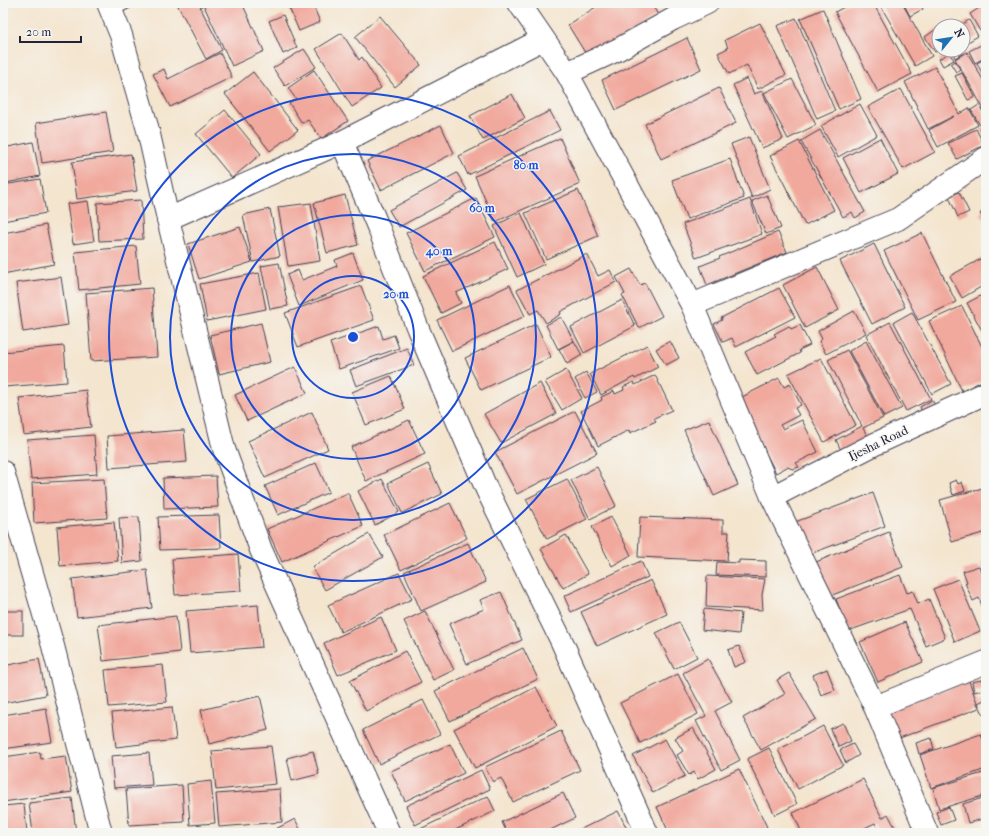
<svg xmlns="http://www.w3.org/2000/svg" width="989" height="836" viewBox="0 0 989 836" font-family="'IM FELL French Canon',serif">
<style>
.building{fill:#f1a99d}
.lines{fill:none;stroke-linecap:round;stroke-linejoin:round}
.lane-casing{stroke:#423f51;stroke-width:14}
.street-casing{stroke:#423f51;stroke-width:24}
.secondary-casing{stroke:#423f51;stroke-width:24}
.lane{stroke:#fff;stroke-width:12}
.street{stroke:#fff;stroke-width:22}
.secondary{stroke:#fff;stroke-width:22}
.ring{fill:none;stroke:#1d4ed8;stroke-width:2}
.labels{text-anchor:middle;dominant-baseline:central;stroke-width:3;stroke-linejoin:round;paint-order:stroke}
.street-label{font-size:13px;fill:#22223b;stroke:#f6f6f2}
.centre{fill:#1d4ed8;stroke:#f6f6f2;stroke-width:2}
.ring-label{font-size:12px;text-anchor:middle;font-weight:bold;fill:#1d4ed8;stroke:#f6f6f2;stroke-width:3;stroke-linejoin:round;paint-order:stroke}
</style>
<rect width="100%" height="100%" fill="#f6f6f2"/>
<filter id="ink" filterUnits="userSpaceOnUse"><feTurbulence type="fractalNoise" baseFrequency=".025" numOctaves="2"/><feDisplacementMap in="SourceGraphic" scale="8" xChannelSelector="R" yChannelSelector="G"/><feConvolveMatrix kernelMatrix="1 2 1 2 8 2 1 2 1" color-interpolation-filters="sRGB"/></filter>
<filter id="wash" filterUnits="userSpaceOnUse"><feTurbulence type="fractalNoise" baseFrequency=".012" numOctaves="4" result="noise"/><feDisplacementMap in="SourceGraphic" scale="16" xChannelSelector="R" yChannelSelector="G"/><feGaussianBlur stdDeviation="0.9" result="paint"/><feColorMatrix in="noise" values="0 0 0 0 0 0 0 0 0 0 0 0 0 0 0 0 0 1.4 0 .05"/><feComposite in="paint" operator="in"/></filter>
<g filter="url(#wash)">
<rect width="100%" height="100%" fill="#f4e5cf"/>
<g id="blocks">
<g class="building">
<polygon points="180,3 202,3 203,5 200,7 222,50 206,59 177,4"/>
<polygon points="209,3 242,3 264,51 232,66 204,6"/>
<polygon points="287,3 312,3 320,22 299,31"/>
<polygon points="602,3 651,3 658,15 589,59 568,25"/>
<polygon points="851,3 873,3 912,74 878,92 835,12"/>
<polygon points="879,3 902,3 932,56 915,66"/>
<polygon points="903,3 920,3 923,9 910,16"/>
<polygon points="985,4 986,7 986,28 980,31 970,14"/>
<polygon points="823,9 861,99 839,109 800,19"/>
<polygon points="283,15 297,48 283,54 269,21"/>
<polygon points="380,16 421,65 395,87 355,37"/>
<polygon points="796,18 835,111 817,119 777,26"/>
<polygon points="969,20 978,36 963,45 963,26 959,26"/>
<polygon points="760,23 786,75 758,89 747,65 729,74 718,53 728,48 725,40"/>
<polygon points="939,27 939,50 935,52 925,37"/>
<polygon points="342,33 359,60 362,57 381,88 352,107 316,49"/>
<polygon points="687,38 701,69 616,110 602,80"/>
<polygon points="983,44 986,50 986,57 975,63 969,51"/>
<polygon points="304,49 316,67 285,86 273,68"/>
<polygon points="956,50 962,50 963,53 955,58 952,52"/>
<polygon points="967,52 986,85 986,113 955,59"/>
<polygon points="220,53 232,77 170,107 153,74 164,69 168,79"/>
<polygon points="949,53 954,60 943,66 939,59"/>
<polygon points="986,58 986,81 977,63"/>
<polygon points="955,61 960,69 956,72 951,64"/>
<polygon points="935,67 959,114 969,108 978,125 938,147 929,130 954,116 928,129 905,82"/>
<polygon points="314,70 348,121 321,139 308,120 302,123 289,103 296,99 288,88"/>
<polygon points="253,72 298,130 270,151 225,94"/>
<polygon points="962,73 975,97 968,100 955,76"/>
<polygon points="747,78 754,94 762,91 783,139 762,148 733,85"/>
<polygon points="792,79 816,125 788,139 764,93"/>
<polygon points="719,88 736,123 661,159 645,124"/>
<polygon points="901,89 935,152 903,169 868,107"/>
<polygon points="512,94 525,118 483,140 470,116"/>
<polygon points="860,104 877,135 838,157 821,126"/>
<polygon points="979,105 986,117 986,121 980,125 971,110"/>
<polygon points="225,110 261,154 232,178 196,134"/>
<polygon points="550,111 560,130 468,175 459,156"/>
<polygon points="106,112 113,152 42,163 36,123"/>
<polygon points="441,125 454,153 381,190 367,161"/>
<polygon points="986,126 986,137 985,138 980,129"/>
<polygon points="976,129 984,145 957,159 948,143"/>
<polygon points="820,130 865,212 855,218 852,212 843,217 801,141"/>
<polygon points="749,137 770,189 752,198 731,144"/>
<polygon points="560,138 580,184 495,222 475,176"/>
<polygon points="880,138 898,174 861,193 843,158"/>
<polygon points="799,141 834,210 805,225 770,156"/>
<polygon points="33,142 40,176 6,183 3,169 3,148"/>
<polygon points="131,154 137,191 77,199 72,162"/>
<polygon points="730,159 744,198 687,219 672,180"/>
<polygon points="457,173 467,190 399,227 389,210"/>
<polygon points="40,179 46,213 3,221 3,185"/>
<polygon points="578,190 598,236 546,259 525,213"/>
<polygon points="959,192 969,212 958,217 949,197"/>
<polygon points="345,195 358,245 327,253 314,203"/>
<polygon points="767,195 781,228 766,234 752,201"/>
<polygon points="476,198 495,237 425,271 406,233"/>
<polygon points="750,199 762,234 696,258 683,224"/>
<polygon points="141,200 143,239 99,241 97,203"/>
<polygon points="88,201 94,241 73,244 67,204"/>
<polygon points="311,203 320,261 288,266 278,207"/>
<polygon points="986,206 986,222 980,214"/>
<polygon points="270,209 280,256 253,262 243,215"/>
<polygon points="521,213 544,264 517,277 494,226"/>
<polygon points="46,225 54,264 3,274 3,233"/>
<polygon points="240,227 252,262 199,279 188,244"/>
<polygon points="778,232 787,252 707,285 700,266 720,258 719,257"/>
<polygon points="922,233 956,302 918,320 884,251"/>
<polygon points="495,242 508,269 456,293 461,303 441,313 423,276"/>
<polygon points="874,244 905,307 872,324 840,261"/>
<polygon points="136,246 140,284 79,290 75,252"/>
<polygon points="353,253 363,280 299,306 287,275 298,270 302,280 337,266 335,260"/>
<polygon points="587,254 598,276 610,270 616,282 560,312 561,314 546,323 538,310 530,314 517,290"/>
<polygon points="986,256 986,284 962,298 950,276"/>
<polygon points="279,263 288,306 270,309 261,266"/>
<polygon points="817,267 839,310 805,328 783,285"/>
<polygon points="631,269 640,285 645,283 662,316 639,328 622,295 625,294 616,277"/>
<polygon points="259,273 266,309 207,321 200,284"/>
<polygon points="61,277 68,325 23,332 16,283"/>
<polygon points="510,285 525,316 452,351 437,320"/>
<polygon points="361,286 374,320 298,347 285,313"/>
<polygon points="152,288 157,357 91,361 86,293"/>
<polygon points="779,288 795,317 736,347 732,338 723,342 714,324 722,320 721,318"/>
<polygon points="986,293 986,338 967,303"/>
<polygon points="622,300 635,326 584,353 571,327"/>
<polygon points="962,306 986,355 986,379 962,391 929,321"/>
<polygon points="854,311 866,333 826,354 819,341 822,339 818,331"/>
<polygon points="912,312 951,384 932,394 894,322"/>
<polygon points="561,317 574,341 558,349 546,325"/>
<polygon points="890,322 931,399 906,411 866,335"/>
<polygon points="261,323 270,362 219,374 210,335"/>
<polygon points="536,324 551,357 481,390 465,358"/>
<polygon points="800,325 810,345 799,350 800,353 757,375 745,352 776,336 774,334 789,326 791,329"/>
<polygon points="379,326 383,339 394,335 399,348 339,369 330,343"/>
<polygon points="574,341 582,355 567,364 559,349"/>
<polygon points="670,341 679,358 666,365 656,349"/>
<polygon points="866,341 902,408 884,417 849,351"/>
<polygon points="647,345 658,367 635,379 634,377 601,395 590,374"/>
<polygon points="64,346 67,382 4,387 3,352"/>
<polygon points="407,348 414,365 356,386 350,370"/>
<polygon points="847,350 883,418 863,428 868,438 842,452 836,440 862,426 828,360"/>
<polygon points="821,358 856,425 824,442 788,374"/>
<polygon points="295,367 307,393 247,421 235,395"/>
<polygon points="566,370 582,398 562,410 545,382"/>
<polygon points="586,372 597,392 585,398 575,379"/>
<polygon points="655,375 672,410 654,418 656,421 630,433 629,430 598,446 581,411 602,400 601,397 614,391 615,394 624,390 623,387 634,382 635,385"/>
<polygon points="391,376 405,409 366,425 352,392"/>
<polygon points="779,378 784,387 790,384 801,405 795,408 799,415 780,425 783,429 802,420 818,452 796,463 799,467 793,469 787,467 776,473 738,399"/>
<polygon points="540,383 556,414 501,443 484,414"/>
<polygon points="86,390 91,427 24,435 19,398"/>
<polygon points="932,400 937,409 924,416 920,407"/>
<polygon points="575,411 597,453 517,494 495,452"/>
<polygon points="312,412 328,449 265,478 248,441"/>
<polygon points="409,420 425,454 366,481 351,447"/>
<polygon points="709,420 738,485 714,496 684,430"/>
<polygon points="184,430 187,462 109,468 107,436"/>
<polygon points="94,435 97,474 31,479 27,440"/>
<polygon points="316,463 329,492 278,515 265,486"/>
<polygon points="428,464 442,494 402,513 388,483"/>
<polygon points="597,467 616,506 590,519 571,480"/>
<polygon points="216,476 218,507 164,509 163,478"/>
<polygon points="104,479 107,518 34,523 32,483"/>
<polygon points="382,479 399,512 375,525 358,491"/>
<polygon points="567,479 587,519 547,539 526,499"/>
<polygon points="956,480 958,484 962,482 965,491 953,495 949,483"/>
<polygon points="986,487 986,532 952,542 940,500"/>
<polygon points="348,493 363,526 282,562 267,529"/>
<polygon points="873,493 885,526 807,555 795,522"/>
<polygon points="450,503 467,538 401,570 384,535"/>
<polygon points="219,515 221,548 160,550 158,517"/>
<polygon points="139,517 142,561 122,563 119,518"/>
<polygon points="611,517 631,555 612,566 592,527"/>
<polygon points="640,517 723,520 723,532 729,532 727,561 638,557"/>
<polygon points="114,522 118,561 60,566 57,527"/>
<polygon points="889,532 903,567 830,596 816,562"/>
<polygon points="369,534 383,557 325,590 312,567"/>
<polygon points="566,535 588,574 563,588 541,549"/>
<polygon points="468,543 486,582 421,611 404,572"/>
<polygon points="238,554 241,591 175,595 172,559"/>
<polygon points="739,560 766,561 766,577 716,575 717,562 739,563"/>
<polygon points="641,561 648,577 571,612 564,596"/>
<polygon points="986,561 986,607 983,608 979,598 973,601 965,583 967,582 963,571 979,566 982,576 985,575 981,562"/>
<polygon points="147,570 152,608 77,617 72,579"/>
<polygon points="399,573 412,599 341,632 328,605"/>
<polygon points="900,575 907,593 913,591 918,604 929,599 945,638 926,646 910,609 848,631 836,599"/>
<polygon points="707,576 765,579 762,595 763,610 706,607"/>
<polygon points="958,579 980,631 955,642 933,589"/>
<polygon points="651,580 667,614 597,646 581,612"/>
<polygon points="501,592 522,640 467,664 449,624 484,609 480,600"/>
<polygon points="258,605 262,647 190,653 186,611"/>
<polygon points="704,609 741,613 739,634 702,630"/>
<rect x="3" y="611" width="20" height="24"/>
<polygon points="425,611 454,670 433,680 404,621"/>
<polygon points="176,616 180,652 103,661 98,625"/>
<polygon points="381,617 396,650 338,675 324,643"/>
<polygon points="679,622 697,657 674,669 656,633"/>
<polygon points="905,622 923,662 878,682 860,642"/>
<polygon points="739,646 746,662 734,667 728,650"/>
<polygon points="523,648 538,679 450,721 435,691"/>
<polygon points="405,651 421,682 366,711 350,681"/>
<polygon points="39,659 46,695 3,703 3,666"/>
<polygon points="708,659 732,702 715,711 740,760 721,770 696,721 706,716 683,673"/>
<polygon points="163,665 167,702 109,707 105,670"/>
<polygon points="827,669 835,690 821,695 813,675"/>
<polygon points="789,673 816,719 761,750 743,718 785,694 777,680"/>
<polygon points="678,674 698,714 640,743 620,703"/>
<polygon points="985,679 986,689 974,692 972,682"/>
<polygon points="969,681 979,708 897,739 887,711"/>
<polygon points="536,687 557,726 475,768 454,729"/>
<polygon points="260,696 268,730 209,744 201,710"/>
<polygon points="986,699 986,712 983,714 978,703"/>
<polygon points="423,700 440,734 379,764 363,730"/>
<polygon points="172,707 176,740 116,747 112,713"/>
<polygon points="46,708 52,742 3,749 3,715"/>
<polygon points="843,723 851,741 839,747 830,729"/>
<polygon points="823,726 843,765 798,789 778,750"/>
<polygon points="693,728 716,769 698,779 694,772 689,775 677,755 683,751 675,738"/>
<polygon points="561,731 580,770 513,802 501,778 493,782 485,767"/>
<polygon points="981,734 986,747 986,769 931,788 920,755"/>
<polygon points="931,738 934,749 919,754 916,743"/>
<polygon points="665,739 685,776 653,793 633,756"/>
<polygon points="450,744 464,773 405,801 391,771"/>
<polygon points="853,744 859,755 846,763 840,750"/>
<polygon points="271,746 276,784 216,790 212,751"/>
<polygon points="769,748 797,804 775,815 747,759"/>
<polygon points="313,751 319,774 292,781 287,758"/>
<polygon points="40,752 41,759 66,756 72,792 3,802 3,757"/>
<polygon points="149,753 152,785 114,788 111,756"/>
<polygon points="739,769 767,827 755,833 669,833 657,807"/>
<polygon points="481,770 490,789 415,825 406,806"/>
<polygon points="986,772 986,795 939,809 933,788"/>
<polygon points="863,779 882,818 888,814 898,833 880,833 875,823 854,833 802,833 793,813"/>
<polygon points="211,781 215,823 190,825 187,784"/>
<polygon points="182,785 184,822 129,825 126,789"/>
<polygon points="280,789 282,822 219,827 216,794"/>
<polygon points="563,793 575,818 544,833 507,833 502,822"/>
<polygon points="488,796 495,811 449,833 412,833"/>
<polygon points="986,797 986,818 968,823 963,804"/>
<polygon points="72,798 76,833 33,833 29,803"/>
<polygon points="24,804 27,833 3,833 3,806"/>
<polygon points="949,807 954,820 941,825 936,812"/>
<polygon points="618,811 629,833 573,833"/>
<polygon points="295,819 302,833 268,833"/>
</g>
</g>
</g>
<g filter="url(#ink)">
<use href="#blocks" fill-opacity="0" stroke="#423f51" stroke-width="1"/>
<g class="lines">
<defs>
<polyline id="lane" points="112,10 126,3"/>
<g id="street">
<polyline points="108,3 121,35 148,130 168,219 224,449 261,550 389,833"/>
<polyline points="567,73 617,50 673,19 707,3"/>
<polyline points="342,142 379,229 418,329 487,490 562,642 647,833"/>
<polyline points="168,219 342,142 543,39"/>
<polyline points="692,305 898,219 986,158"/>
<polyline points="3,472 53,646 101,833"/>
<polyline points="772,497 875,707 927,833"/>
<polyline points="875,707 986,662"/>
</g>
<polyline id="secondary" points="519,3 567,73 692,305 772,497 875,444 986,393"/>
</defs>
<use href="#lane" class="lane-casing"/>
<use href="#street" class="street-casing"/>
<use href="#secondary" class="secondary-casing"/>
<use href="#lane" class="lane"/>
<use href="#street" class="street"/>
<use href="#secondary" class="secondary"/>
</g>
</g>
<g class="ring">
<circle cx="353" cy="337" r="61"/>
<circle cx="353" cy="337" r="122"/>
<circle cx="353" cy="337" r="183"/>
<circle cx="353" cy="337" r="244"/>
</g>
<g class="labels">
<g class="street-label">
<text transform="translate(878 443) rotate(-26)">Ijesha Road</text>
</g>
</g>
<circle cx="353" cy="337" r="6" class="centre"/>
<g class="ring-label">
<text x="526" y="169">80 m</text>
<text x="482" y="212">60 m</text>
<text x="439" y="255">40 m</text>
<text x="396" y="298">20 m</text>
</g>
<rect width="989" height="836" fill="none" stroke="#f6f6f2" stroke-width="16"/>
<g transform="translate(951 38) rotate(60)"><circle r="19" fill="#f6f6f2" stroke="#a1a1a9"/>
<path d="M0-3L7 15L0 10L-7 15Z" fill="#1f6fb2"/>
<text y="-6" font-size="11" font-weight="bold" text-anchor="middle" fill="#22223b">N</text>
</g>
<path d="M20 36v6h61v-6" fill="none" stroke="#22223b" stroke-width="2"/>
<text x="26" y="36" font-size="12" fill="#22223b" stroke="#f6f6f2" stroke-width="3" paint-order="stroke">20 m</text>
</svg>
